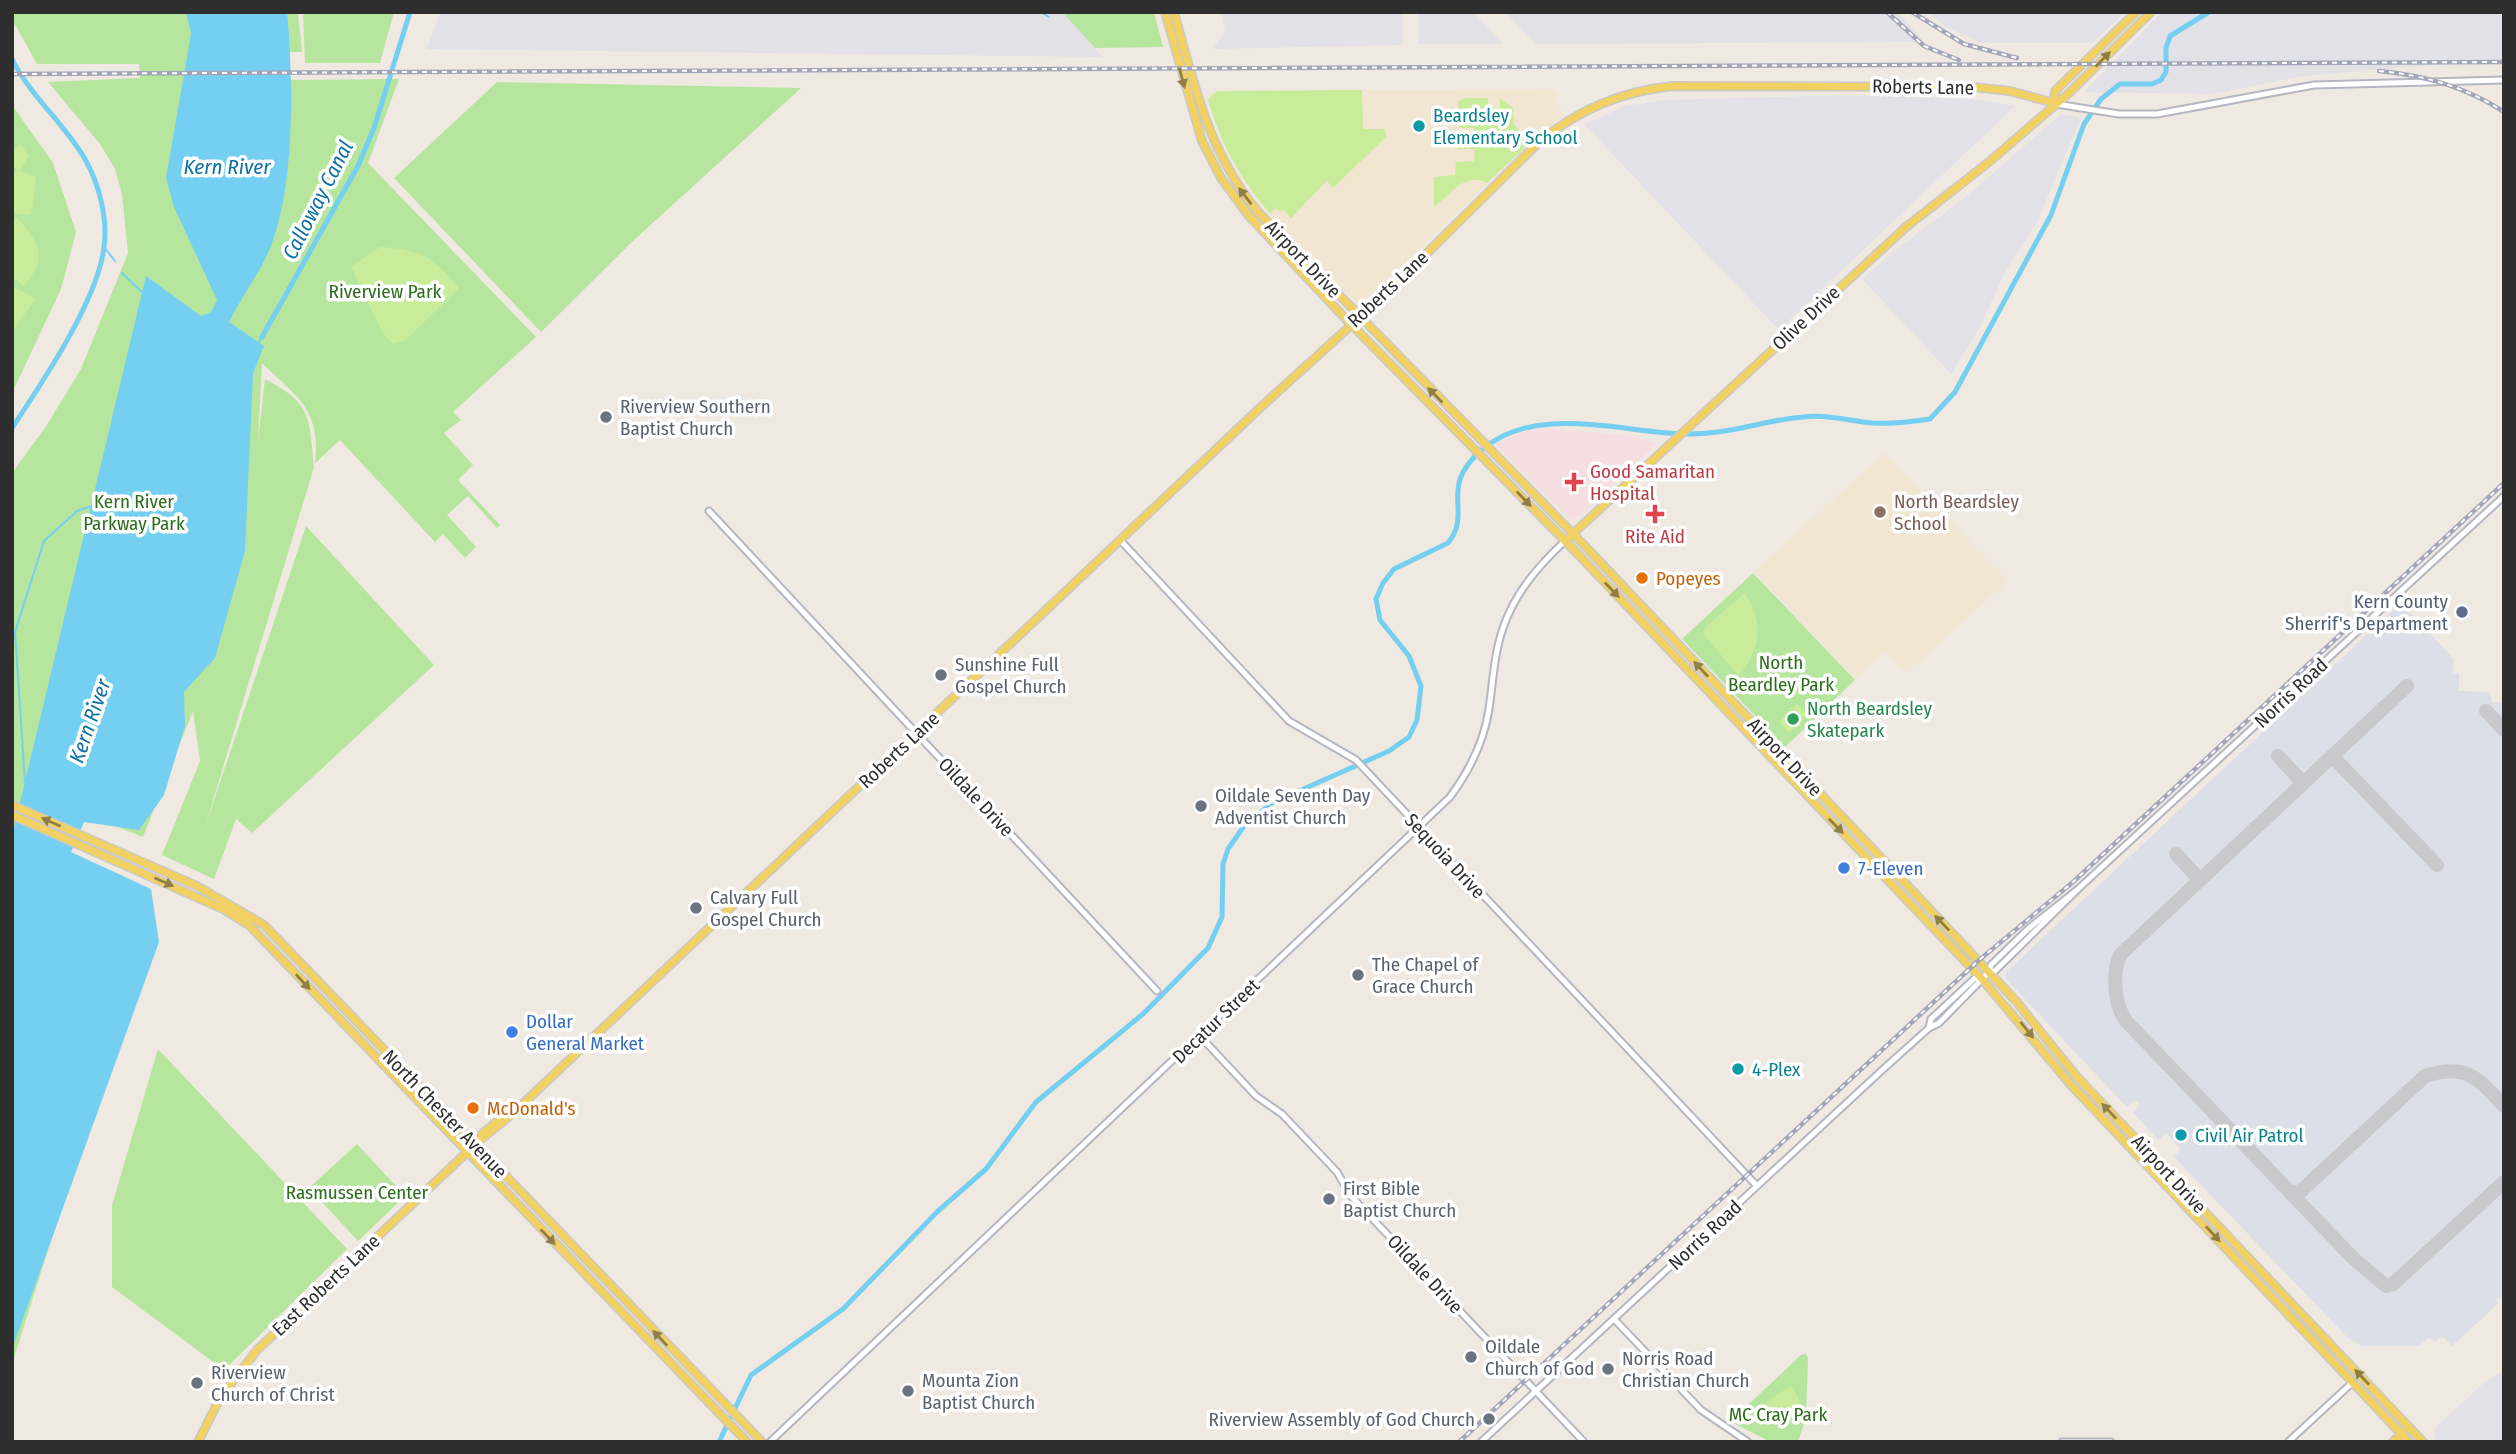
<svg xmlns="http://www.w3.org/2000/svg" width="2516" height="1454" viewBox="0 0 2516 1454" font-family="'Fira Sans Condensed',sans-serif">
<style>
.industrial{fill:#e3e1e8}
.education{fill:#f0e6d1}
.medical{fill:#f5dfe0}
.airport{fill:#dcdee8}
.green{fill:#b6e59e}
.pitch{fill:#c9ec9a}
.water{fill:#75cff0}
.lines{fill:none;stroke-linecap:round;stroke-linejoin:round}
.stream{stroke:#75cff0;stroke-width:2}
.canal{stroke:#75cff0;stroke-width:5}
.taxiway{stroke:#c9c8cc;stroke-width:14}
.minor-casing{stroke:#b4b7c1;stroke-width:9}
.major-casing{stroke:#c9c9c9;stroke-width:10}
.minor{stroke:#fff;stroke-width:5}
.major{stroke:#f2d163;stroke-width:7}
.rail-casing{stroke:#a3a6b8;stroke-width:4.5}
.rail{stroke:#fff;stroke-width:2;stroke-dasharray:5;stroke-linecap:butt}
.oneway{fill:#908048}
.culture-dot{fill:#0f9aa8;stroke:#fff;stroke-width:2.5}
.worship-dot{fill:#6b7280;stroke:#fff;stroke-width:2.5}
.health-dot{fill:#e0444e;stroke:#fff;stroke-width:2.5}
.education-dot{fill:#8d6e63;stroke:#fff;stroke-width:2.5}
.food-dot{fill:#e8710a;stroke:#fff;stroke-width:2.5}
.service-dot{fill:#5c6f8a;stroke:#fff;stroke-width:2.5}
.leisure-dot{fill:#2e9e5b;stroke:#fff;stroke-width:2.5}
.shop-dot{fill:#3f7fe0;stroke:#fff;stroke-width:2.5}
.labels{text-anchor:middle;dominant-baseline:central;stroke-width:7;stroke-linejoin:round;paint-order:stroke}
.street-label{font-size:19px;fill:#2e2e2e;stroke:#fff}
.culture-label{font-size:19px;fill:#0d838f;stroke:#fff;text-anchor:start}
.park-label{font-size:19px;fill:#2c6e1b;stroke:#fff}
.worship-label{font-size:19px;fill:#5b616d;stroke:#fff;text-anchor:start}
.health-label{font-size:19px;fill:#be3a42;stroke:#fff;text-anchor:start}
.education-label{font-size:19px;fill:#785e54;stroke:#fff;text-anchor:start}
.food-label{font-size:19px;fill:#c56008;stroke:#fff;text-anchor:start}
.service-label{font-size:19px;fill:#4e5e75;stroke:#fff;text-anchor:end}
.leisure-label{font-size:19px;fill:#27864d;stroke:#fff;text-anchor:start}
.shop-label{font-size:19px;fill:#366cbe;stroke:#fff;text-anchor:start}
.water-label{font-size:21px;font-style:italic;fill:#0d6fa3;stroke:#fff}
</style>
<rect width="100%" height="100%" fill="#efe9e1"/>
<g class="industrial">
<polygon points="440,12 1062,12 1103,57 427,49"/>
<polygon points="1222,12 1402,12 1403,45 1213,49 1225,31"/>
<polygon points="1418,12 1473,12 1503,44 1419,44"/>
<polygon points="1505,12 1897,12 1925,42 1535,44"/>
<polygon points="1927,12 2125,12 2092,43 1981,43 1947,27"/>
<polygon points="2162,12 2504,12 2504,59 2303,76 2212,94 2084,92"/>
<polygon points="1848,95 1973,99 2015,106 1779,330 1584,124 1626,106 1664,100"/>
<polygon points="2061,114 2081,118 2037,222 2005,272 1979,329 1951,374 1862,279 1888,256 1968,195"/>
<polygon points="2504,1370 2504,1442 2433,1442 2436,1427 2485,1382"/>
</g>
<g class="education">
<polygon points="1554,89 1559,95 1554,101 1565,115 1487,183 1360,306 1272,219 1254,196 1224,146 1206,96 1217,91"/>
<polygon points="1884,453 2008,581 1906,673 1884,652 1856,679 1754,572"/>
</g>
<polygon class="medical" points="1534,427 1625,435 1658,443 1572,521 1495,444"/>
<polygon class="airport" points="2401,603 2454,659 2453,673 2459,673 2459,691 2490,692 2492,702 2504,703 2504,1295 2496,1300 2499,1303 2452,1346 2442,1336 2435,1342 2430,1337 2419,1346 2362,1346 2348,1338 2174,1157 2181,1149 2166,1133 2158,1140 2133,1112 2140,1105 2135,1100 2127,1107 2006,979 2007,971"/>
<g class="green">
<path d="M12,12H298L302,52H195L281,80L399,79L368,163L536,337L453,412L461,420L444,433L473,465L458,480L500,525L497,528L468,496L447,515L476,547L465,558L443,534L435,542L340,440L315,463C321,408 297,398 262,363L258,441L265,379C313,404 309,418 314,467L205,827L306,526L434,665L252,833L236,819L214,879L162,855L200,761L193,711L143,837L83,813L65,858L145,943L12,1364V473L45,428L81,369L128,253L122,194L115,169L100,144L48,82L140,78L139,64H37L12,19Z"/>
<polygon points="303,12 394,12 380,63 305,63"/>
<polygon points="1154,12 1163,47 1095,48 1063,13"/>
<polygon points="497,82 801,88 634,240 541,332 394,178"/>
<polygon points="12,105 53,163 76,232 61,289 12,393"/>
<polygon points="1753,573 1855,680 1785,747 1682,639"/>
<polygon points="158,1049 347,1249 224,1370 112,1287 112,1205"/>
<polygon points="357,1144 405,1196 358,1241 309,1188"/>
<polygon points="1806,1354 1808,1358 1806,1417 1798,1442 1771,1442 1735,1424 1733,1419 1801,1355"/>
</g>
<g class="pitch">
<path d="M1362,90L1363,129H1385L1386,137L1333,188L1327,181L1291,218L1283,210L1280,212L1276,208L1270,213C1242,181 1219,142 1208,99L1217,91Z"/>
<path d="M1465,98H1488V108H1500V98L1513,108L1514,124L1531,142L1487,183C1465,171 1450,195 1434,207V177L1455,175L1456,162L1474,161L1475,149H1457V139L1475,138L1474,128H1459L1458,102Z"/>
<polygon points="21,144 29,157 19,171 36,176 32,212 29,215 12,213 12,172 18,171 12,164 12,152"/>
<path d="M16,217C40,241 48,258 24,286L12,277V221Z"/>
<path d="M380,247C423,250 432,257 459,288L405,341L393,344L382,332L351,267Z"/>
<polygon points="12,286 36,299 12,331"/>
<path d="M1745,593C1764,623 1761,648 1739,676L1704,635L1705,627Z"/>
<polygon points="1797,704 1807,715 1789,733 1779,722"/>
<polygon points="1791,1385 1805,1411 1797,1416 1779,1416 1763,1405"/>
</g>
<path class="water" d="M186,12H287C293,77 295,175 274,237C264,269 243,293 229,322L264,346L253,373L245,551L215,658L184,692L185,726L164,795L139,830L84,822L71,852L151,889L159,942L12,1349V836L146,276L201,316L211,312L217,300L174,207L166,178L191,34Z"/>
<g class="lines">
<g class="stream">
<polyline points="1041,12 1049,17"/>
<polyline points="104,247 115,261"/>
<polyline points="122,273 143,293"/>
<polyline points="257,345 262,337"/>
<polyline points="25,782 15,632 44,541 77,511 92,506"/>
</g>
<g class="canal">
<path d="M12,59C31,97 64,123 85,159C99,184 108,218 104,247C98,300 42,383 12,428"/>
<polyline points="262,337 358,166 374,128 410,12"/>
<path d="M719,1442L751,1375L843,1309L938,1211L986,1169L1036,1102L1143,1014L1208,948L1222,917L1223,864L1228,849L1244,826L1272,803L1389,751L1409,737L1417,720L1421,686L1409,656L1380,620L1376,599L1383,583L1394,569L1448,543C1474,511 1436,488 1483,449C1537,403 1622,433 1688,434C1728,435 1764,420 1803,417C1825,414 1850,421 1872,423C1892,424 1911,422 1930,419L1955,392L2051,215L2084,124L2101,99L2120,84H2152L2161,80L2166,72V48L2170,36L2209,12"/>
</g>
<g class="taxiway">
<path d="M2407,686L2120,955C2112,974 2114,1006 2127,1022L2353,1258L2386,1286L2393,1284L2504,1182"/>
<polyline points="2486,711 2504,730"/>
<polyline points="2278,756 2303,783"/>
<polyline points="2332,756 2437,865"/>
<polyline points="2176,854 2200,880"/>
<path d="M2291,1193L2301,1191L2425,1076C2466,1063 2477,1077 2504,1106"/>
</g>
<defs>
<g id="minor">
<polyline points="2056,104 2119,114 2157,114 2314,85 2504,80"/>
<polyline points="709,511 1157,991"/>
<polyline points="1121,541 1289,721 1356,760 1757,1186"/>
<polyline points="1989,972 1991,965 2028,929 2077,890 2504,496"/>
<polyline points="1929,1028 1931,1019 1975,978 1982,979"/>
<polyline points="1200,1036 1256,1096 1282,1114 1337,1172 1351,1196 1584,1442"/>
<polyline points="1614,1319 1701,1410 1748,1442"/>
<path d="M770,1442L1450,797C1470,770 1484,742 1489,709C1493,682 1494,654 1503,628C1515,593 1538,566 1565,541"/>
<polyline points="1481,1442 1880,1072 1929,1028 1939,1023 1989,972 1995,971 2077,890"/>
<polyline points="2062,1442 2111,1442"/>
<polyline points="2288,1442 2353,1382"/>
</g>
<g id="major">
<polyline points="1165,12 1202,141 1221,178 1249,216 1343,316 1574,550 1982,979 2071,1085 2409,1442"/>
<path d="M1174,12C1194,85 1209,153 1258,212L1581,542L1905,883L2015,1000L2077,1077L2423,1442"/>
<polyline points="2054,103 2055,91 2136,12"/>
<polyline points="1565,541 1906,227 1989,162 2069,93 2151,12"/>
<polyline points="12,805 197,886 264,925 762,1442"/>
<polyline points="12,815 223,909 249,925 747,1442"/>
<polyline points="479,1141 482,1134 516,1106"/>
<path d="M198,1442L220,1398L257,1350L479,1141L512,1114L1261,407L1391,289L1538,143C1577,110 1622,91 1673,86L1972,87L2010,91L2054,103"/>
<polyline points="2393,1442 2403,1432"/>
</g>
</defs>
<use href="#minor" class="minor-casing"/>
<use href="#major" class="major-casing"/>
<use href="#minor" class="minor"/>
<use href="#major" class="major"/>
<defs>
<g id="rail">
<polyline points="1887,12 1924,46 1959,60"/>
<polyline points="1912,12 1964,44 2017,58"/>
<path d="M2379,71C2424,75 2466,87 2504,112"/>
<polyline points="12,74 2504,62"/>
<polyline points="1459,1442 1978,961 2073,882 2504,483"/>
</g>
</defs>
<use href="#rail" class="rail-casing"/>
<use href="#rail" class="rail"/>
</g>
<defs><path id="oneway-solid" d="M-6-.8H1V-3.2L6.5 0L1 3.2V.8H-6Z" transform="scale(1.75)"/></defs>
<g class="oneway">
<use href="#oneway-solid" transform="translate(2103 59) rotate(-45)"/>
<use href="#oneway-solid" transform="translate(1182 78) rotate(75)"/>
<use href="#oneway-solid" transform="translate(1245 196) rotate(-128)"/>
<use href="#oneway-solid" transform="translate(1435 395) rotate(-135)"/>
<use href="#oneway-solid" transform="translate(1524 499) rotate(46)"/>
<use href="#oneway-solid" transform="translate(1612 590) rotate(46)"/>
<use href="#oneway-solid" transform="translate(1701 669) rotate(-133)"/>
<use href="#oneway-solid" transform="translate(51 822) rotate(-156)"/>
<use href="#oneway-solid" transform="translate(1836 826) rotate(46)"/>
<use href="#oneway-solid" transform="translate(164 882) rotate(24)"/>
<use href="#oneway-solid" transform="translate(1942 923) rotate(-134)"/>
<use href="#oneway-solid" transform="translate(303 982) rotate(47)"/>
<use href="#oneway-solid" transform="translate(2027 1030) rotate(51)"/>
<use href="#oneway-solid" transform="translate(2109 1111) rotate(-133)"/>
<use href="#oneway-solid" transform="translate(2213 1234) rotate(47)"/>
<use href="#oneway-solid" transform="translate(548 1237) rotate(46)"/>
<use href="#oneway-solid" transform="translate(660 1338) rotate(-133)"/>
<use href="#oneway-solid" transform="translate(2362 1377) rotate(-133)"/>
</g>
<g class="culture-dot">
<circle cx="1419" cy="126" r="7"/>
<circle cx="1738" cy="1069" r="7"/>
<circle cx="2181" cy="1135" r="7"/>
</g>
<g class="worship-dot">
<circle cx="606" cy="417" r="7"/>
<circle cx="941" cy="675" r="7"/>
<circle cx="1201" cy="806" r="7"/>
<circle cx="696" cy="908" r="7"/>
<circle cx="1358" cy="975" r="7"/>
<circle cx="1329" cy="1199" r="7"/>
<circle cx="1471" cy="1357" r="7"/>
<circle cx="1608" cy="1369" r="7"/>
<circle cx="197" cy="1383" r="7"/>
<circle cx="908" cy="1391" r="7"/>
<circle cx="1489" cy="1419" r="7"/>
</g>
<g class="health-dot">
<path d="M1570.5 471.5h7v7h7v7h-7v7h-7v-7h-7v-7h7z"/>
<path d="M1651.5 503.5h7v7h7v7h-7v7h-7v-7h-7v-7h7z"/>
</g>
<circle class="education-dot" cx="1880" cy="512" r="7"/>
<g class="food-dot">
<circle cx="1642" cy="578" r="7"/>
<circle cx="473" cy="1108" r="7"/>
</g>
<circle class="service-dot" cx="2462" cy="612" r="7"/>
<circle class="leisure-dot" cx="1793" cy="719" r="7"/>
<g class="shop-dot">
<circle cx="1844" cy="868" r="7"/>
<circle cx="512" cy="1032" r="7"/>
</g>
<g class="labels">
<g class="street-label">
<text transform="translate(1923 87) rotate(1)">Roberts Lane</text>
<text transform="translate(1303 259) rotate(46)">Airport Drive</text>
<text transform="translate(1388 289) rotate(-43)">Roberts Lane</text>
<text transform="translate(1806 318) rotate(-43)">Olive Drive</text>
<text transform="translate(2291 693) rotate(-43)">Norris Road</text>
<text transform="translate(899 750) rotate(-43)">Roberts Lane</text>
<text transform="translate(1785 757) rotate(47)">Airport Drive</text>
<text transform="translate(976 797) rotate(47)">Oildale Drive</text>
<text transform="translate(1445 856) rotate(47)">Sequoia Drive</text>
<text transform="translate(1216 1021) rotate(-44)">Decatur Street</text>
<text transform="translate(445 1114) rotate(46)">North Chester Avenue</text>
<text transform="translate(2169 1174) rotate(47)">Airport Drive</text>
<text transform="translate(1705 1235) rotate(-43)">Norris Road</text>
<text transform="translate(1425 1274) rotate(47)">Oildale Drive</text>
<text transform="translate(326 1285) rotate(-43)">East Roberts Lane</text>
</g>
<g class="culture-label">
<text x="1433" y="115">Beardsley<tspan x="1433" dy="22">Elementary School</tspan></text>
<text x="1752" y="1069">4-Plex</text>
<text x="2195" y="1135">Civil Air Patrol</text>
</g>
<g class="park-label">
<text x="385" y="291">Riverview Park</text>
<text x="134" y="501">Kern River<tspan x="134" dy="22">Parkway Park</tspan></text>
<text x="1781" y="662">North<tspan x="1781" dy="22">Beardley Park</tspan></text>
<text x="357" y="1192">Rasmussen Center</text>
<text x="1778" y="1414">MC Cray Park</text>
</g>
<g class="worship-label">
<text x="620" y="406">Riverview Southern<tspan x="620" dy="22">Baptist Church</tspan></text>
<text x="955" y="664">Sunshine Full<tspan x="955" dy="22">Gospel Church</tspan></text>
<text x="1215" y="795">Oildale Seventh Day<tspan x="1215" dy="22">Adventist Church</tspan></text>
<text x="710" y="897">Calvary Full<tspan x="710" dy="22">Gospel Church</tspan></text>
<text x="1372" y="964">The Chapel of<tspan x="1372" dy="22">Grace Church</tspan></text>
<text x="1343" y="1188">First Bible<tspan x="1343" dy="22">Baptist Church</tspan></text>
<text x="1485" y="1346">Oildale<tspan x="1485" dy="22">Church of God</tspan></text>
<text x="1622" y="1358">Norris Road<tspan x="1622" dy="22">Christian Church</tspan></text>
<text x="211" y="1372">Riverview<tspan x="211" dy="22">Church of Christ</tspan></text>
<text x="922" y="1380">Mounta Zion<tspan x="922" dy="22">Baptist Church</tspan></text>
<text x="1475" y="1419" text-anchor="end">Riverview Assembly of God Church</text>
</g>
<g class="health-label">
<text x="1590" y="471">Good Samaritan<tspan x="1590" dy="22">Hospital</tspan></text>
<text x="1655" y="536" text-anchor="middle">Rite Aid</text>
</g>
<g class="education-label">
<text x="1894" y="501">North Beardsley<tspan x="1894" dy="22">School</tspan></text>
</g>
<g class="food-label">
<text x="1656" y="578">Popeyes</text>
<text x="487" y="1108">McDonald's</text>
</g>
<g class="service-label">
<text x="2448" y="601">Kern County<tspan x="2448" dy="22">Sherrif's Department</tspan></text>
</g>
<g class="leisure-label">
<text x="1807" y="708">North Beardsley<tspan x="1807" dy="22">Skatepark</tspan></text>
</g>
<g class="shop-label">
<text x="1858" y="868">7-Eleven</text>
<text x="526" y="1021">Dollar<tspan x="526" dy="22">General Market</tspan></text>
</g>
<g class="water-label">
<text x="227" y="167">Kern River</text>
<text transform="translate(318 200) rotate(-63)">Calloway Canal</text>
<text transform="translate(90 721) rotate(-71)">Kern River</text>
</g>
</g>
<rect width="2516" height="1454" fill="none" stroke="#2e2e2e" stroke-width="28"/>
</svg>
